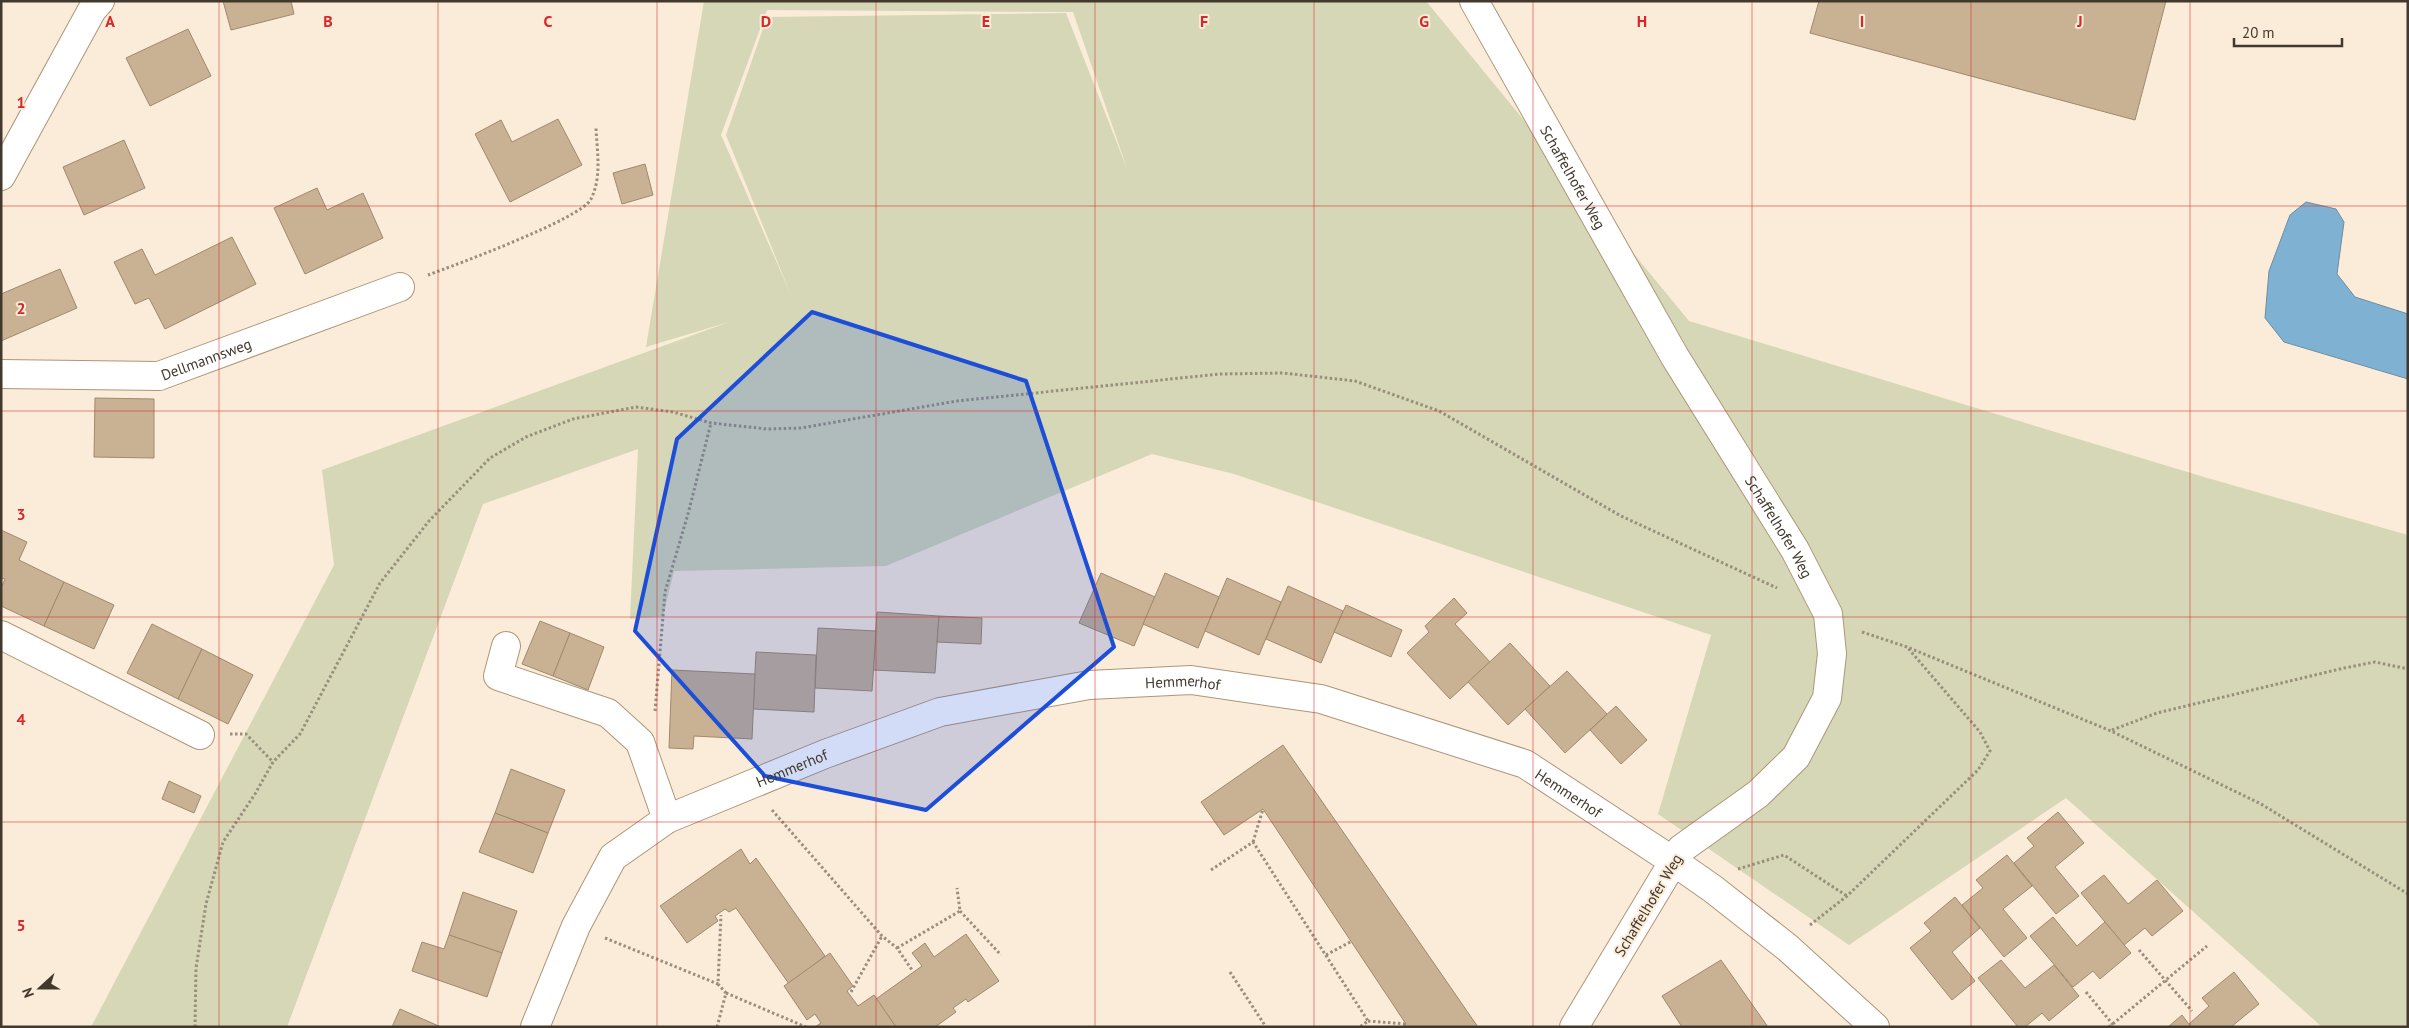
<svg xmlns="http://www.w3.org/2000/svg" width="2409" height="1028" viewBox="0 0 2409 1028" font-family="'PT Sans',sans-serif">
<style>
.green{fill:#d5d7b6;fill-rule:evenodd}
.water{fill:#7fb2d2;stroke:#6d8da0}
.building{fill:#c9b193;stroke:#a0896c}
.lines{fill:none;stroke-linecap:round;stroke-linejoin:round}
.minor-casing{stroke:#ad9679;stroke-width:30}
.path{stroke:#9a8e7e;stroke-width:3;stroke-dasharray:2.5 2.5;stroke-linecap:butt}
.minor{stroke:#fff;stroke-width:28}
.marked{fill:#1d4ed8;fill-opacity:0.2;stroke:#1d4ed8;stroke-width:4;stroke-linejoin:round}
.grid{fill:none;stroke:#d62828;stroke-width:1;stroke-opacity:0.55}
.labels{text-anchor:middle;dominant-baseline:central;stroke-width:4;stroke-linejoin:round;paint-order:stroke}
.street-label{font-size:15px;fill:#42382c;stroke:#fbecd9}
.grid-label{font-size:16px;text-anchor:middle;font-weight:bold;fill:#d62828;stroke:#fbecd9;stroke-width:4;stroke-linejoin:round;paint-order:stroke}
</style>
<rect width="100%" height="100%" fill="#fbecd9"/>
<path class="green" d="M704,1H1426L1689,321L2204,477L2408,535V1027H2322L2066,798L1849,945L1658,814L1711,635L1234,474L1152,454L886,566L674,571L663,616L630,619L638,449L483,504L287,1027H91L334,565L322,470L729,322L646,347ZM767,10L1073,12L1128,171L1066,13L767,17L726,135L791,295L721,135Z"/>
<polygon class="water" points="2306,202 2336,209 2344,222 2337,274 2355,297 2408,314 2408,379 2284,342 2265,318 2269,271 2290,215"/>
<g class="building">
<polygon points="223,1 291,1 294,14 231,30"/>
<polygon points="1819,1 2166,1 2135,120 1810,33"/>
<polygon points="188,29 211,76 150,106 126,58"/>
<polygon points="558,119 582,165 510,202 475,134 501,120 512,142"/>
<polygon points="124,140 145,188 84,215 63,167"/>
<polygon points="645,164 653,195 622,204 613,173"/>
<polygon points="317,188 327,210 363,193 383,238 305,274 274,208"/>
<polygon points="232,237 256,284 165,329 149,298 135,304 114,262 142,249 155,275"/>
<polygon points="60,269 77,308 1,341 1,294"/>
<polygon points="95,398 154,399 154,458 94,457"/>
<polygon points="1,530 27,542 19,560 64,582 44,626 1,606 1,588 5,579 1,578"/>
<polygon points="1101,573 1155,597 1134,646 1079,623"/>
<polygon points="1165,573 1219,597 1198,648 1143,624"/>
<polygon points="1227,578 1281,602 1259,655 1205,631"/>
<polygon points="64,582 114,605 94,649 44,626"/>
<polygon points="1288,586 1343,611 1321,663 1266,639"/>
<polygon points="1454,598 1467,613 1455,624 1490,662 1450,699 1407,653 1429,632 1425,626"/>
<polygon points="1346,605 1402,630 1391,657 1334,632"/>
<polygon points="877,612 939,616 935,673 873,670"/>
<polygon points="939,616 982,618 981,644 937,642"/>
<polygon points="540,621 570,633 553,676 522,664"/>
<polygon points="152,624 202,649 178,699 127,673"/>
<polygon points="818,628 876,631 872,691 815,688"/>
<polygon points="570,633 604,647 588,690 553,676"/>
<polygon points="1510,643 1550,686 1508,725 1468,682"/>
<polygon points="202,649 253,675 228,724 178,699"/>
<polygon points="756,652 816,655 814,712 753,709"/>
<polygon points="672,670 755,674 752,739 694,736 693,749 669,748"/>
<polygon points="1567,671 1607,714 1565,753 1525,709"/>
<polygon points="1616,706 1647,740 1621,764 1590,730"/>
<polygon points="1283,745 1478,1027 1402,1027 1406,1024 1263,809 1224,835 1201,802"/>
<polygon points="511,769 565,790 548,833 495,813"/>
<polygon points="169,781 201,796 194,813 162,799"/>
<polygon points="2058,812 2084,843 2055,867 2079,896 2056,914 2014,863 2034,846 2027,838"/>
<polygon points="495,813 548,833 533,873 479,852"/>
<polygon points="741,849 750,864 756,858 825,956 789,984 736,908 729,912 725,909 715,916 718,921 687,943 660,906"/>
<polygon points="2007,855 2032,886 2003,909 2027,938 2004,957 1962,905 1983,888 1976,880"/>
<polygon points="2104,875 2128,904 2157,880 2183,911 2152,936 2145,928 2124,945 2081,893"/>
<polygon points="463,892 517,911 502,953 449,935"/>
<polygon points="1955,897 1980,928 1952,952 1975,981 1952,1000 1910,948 1931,931 1924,923"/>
<polygon points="2053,917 2077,946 2105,922 2131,953 2100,979 2093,971 2073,987 2030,936"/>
<polygon points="966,934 999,981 968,1002 966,999 953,1008 956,1012 935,1027 896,1027 876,999 922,966 912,953 925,943 934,957"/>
<polygon points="449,935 502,953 487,997 412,971 422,942 444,949"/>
<polygon points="830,953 853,986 847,991 858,1006 874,995 896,1027 815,1027 821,1023 815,1014 807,1020 784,986"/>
<polygon points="1721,960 1768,1027 1682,1027 1662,996"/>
<polygon points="2001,960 2025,988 2054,965 2079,996 2049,1021 2042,1013 2025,1027 2018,1027 1978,978"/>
<polygon points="2234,972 2259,1004 2231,1027 2191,1027 2189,1024 2209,1006 2202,998"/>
<polygon points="400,1009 441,1027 392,1027"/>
<polygon points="2182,1015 2191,1027 2168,1027"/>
</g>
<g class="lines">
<defs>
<g id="minor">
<path id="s1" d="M1474,1L1675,357L1795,550L1828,614L1832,654L1827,698L1796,757L1758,794L1681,849L1574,1027"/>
<polyline points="1,176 92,10 100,1"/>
<path id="s2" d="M1,374L159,376L400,287"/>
<polyline points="1,635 200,735"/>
<polyline points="506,646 498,676 608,713 640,742 667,819"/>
<path id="s3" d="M535,1027L576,926L613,857L667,819L825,754L940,712L1089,685L1191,680L1321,699L1525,764L1673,861L1713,889L1788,948L1875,1027"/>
</g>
</defs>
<use href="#minor" class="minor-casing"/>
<g class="path">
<path d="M428,275C455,265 581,219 591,199C602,177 597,152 596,128"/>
<polyline points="1862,632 1907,647 2111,731 2261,804 2408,894"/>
<polyline points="655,711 665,592 688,514 711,423"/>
<polyline points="2112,730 2157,713 2344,668 2375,662 2408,669"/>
<polyline points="230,734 246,734 273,762"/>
<polyline points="772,810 882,936 897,948 912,970"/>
<polyline points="1253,842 1263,809"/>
<polyline points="1738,869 1784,855 1847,896"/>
<polyline points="1211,870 1253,842 1368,1021 1360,1027"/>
<polyline points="960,911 1001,955"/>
<polyline points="1810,925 1847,896 1978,770 1990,751 1980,732 1907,647"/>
<polyline points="605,938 718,984"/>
<polyline points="897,948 960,911 957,888"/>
<polyline points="2139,950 2192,1011"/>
<polyline points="1326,955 1352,941"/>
<polyline points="1230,972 1266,1027"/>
<polyline points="851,992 882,936"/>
<polyline points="2086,992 2115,1027"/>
<polyline points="726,993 806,1027"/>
<polyline points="1368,1021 1406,1024"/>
<polyline points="195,1027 196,968 206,904 223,842 255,794 273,762 300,734 380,583 429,521 490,458 526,437 573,419 636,407 673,412 711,423 767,429 801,428 957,401 1220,374 1283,373 1355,381 1439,411 1621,516 1777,588"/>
<polyline points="717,1027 726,993 718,984 721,915"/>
<polyline points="2109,1027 2207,946"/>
</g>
<use href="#minor" class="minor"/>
</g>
<path class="marked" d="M812,312L1026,381L1114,647L926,810L765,776L635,631L677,439Z"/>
<path class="grid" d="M219,1V1027M438,1V1027M657,1V1027M876,1V1027M1095,1V1027M1314,1V1027M1533,1V1027M1752,1V1027M1971,1V1027M2190,1V1027M1,206H2408M1,411H2408M1,617H2408M1,822H2408"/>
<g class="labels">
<g class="street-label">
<text stroke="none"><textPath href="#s1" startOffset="202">Schaffelhofer Weg</textPath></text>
<text stroke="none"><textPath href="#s2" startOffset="208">Dellmannsweg</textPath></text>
<text stroke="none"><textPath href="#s1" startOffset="608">Schaffelhofer Weg</textPath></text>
<text stroke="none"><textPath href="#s3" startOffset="792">Hemmerhof</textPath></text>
<text stroke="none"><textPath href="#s3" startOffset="388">Hemmerhof</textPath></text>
<text stroke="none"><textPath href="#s3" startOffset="1198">Hemmerhof</textPath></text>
<text transform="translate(1648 905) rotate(-59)">Schaffelhofer Weg</text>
</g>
</g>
<g class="grid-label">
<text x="110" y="27">A</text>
<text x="328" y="27">B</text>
<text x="548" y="27">C</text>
<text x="766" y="27">D</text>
<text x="986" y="27">E</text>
<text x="1204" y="27">F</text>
<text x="1424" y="27">G</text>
<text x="1642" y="27">H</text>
<text x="1862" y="27">I</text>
<text x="2080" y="27">J</text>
<text x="21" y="108">1</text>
<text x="21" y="314">2</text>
<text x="21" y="520">3</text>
<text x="21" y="725">4</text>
<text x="21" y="931">5</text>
</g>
<rect width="2409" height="1028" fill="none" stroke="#42382c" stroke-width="5"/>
<g transform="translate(40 988) rotate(249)" stroke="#fbecd9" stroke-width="4" paint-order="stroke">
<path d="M0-4L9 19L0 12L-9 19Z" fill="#42382c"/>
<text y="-8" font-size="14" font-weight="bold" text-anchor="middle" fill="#42382c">N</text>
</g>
<path d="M2234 38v8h108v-8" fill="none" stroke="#42382c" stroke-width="2.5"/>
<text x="2242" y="38" font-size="15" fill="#42382c" stroke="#fbecd9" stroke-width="4" paint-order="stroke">20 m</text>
</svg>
